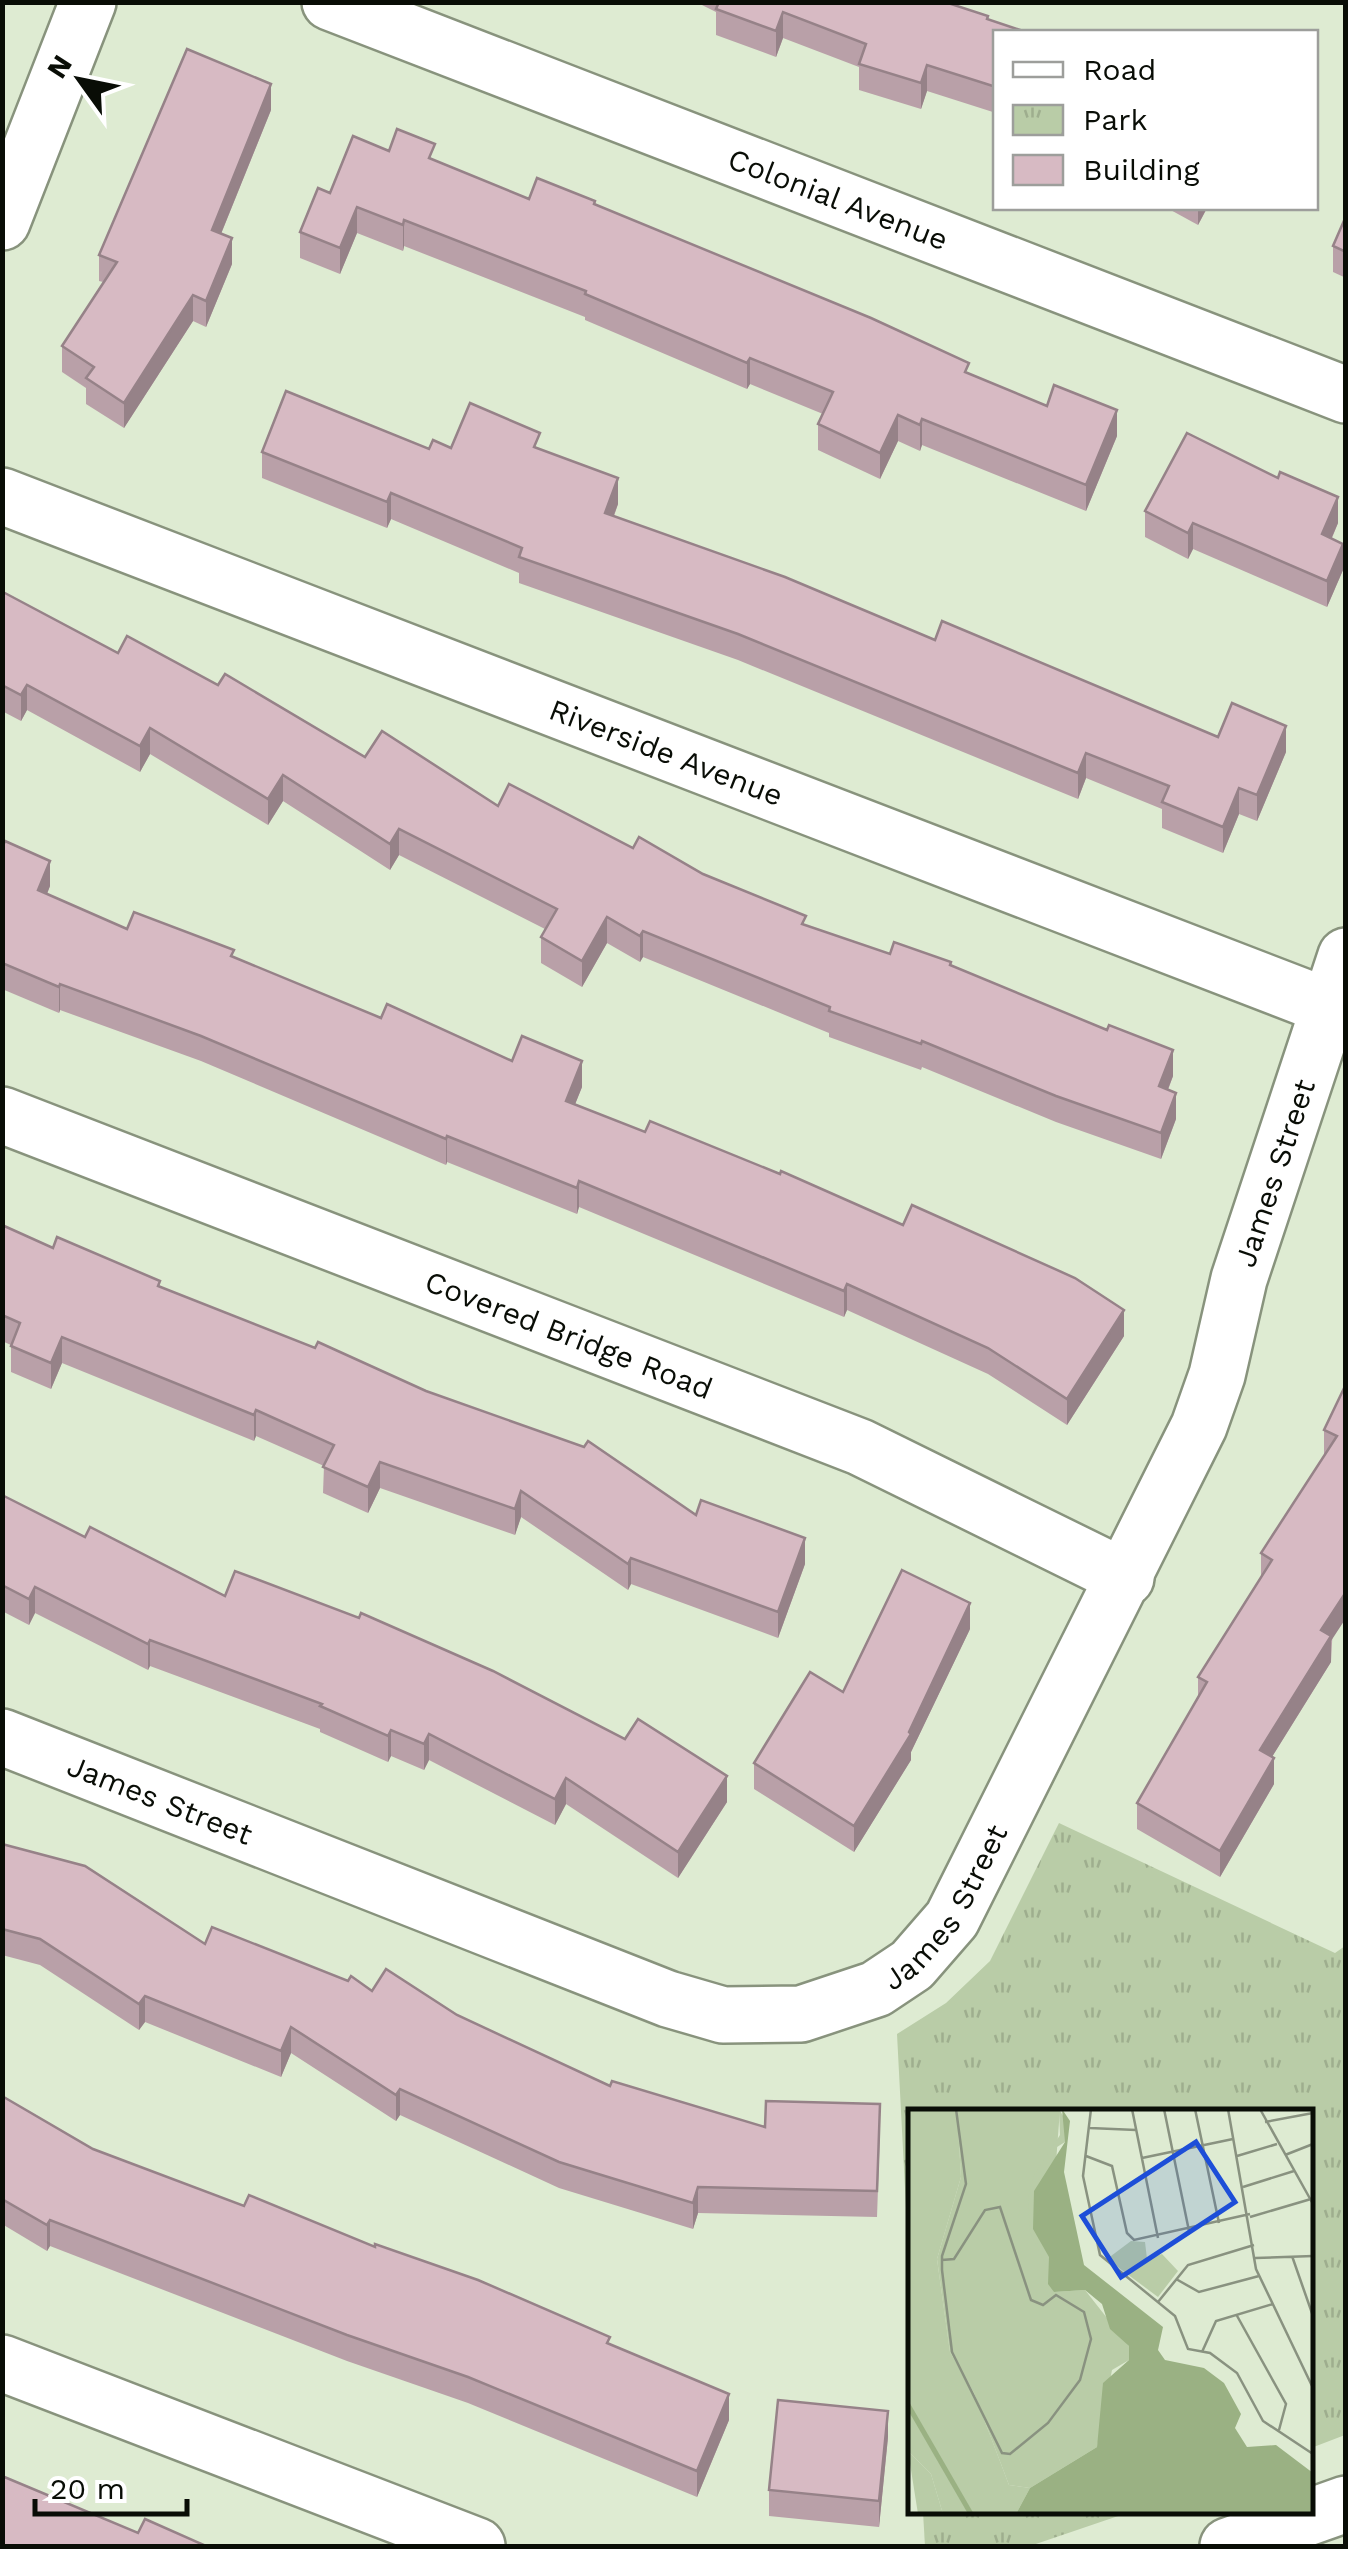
<svg xmlns="http://www.w3.org/2000/svg" width="1348" height="2549" viewBox="0 0 1348 2549" font-family="'Work Sans',sans-serif">
<style>
.park{fill:url(#park-tufts)}
.lines{fill:none;stroke-linecap:round;stroke-linejoin:round}
.minor-casing{stroke:#88937d;stroke-width:60}
.minor{stroke:#fff;stroke-width:55}
.wall{fill:#b9a0a8}
.shaded-wall{fill:#968288}
.building{fill:#d7bac3;stroke:#968288;stroke-width:2.5}
.labels{text-anchor:middle;dominant-baseline:central;stroke-width:8;stroke-linejoin:round;paint-order:stroke}
.street-label{font-size:30px;fill:#090d06;stroke:#fff}
.inset-river{fill:none;stroke:#9ab183;stroke-width:5}
.inset-road{fill:none;stroke:#899280;stroke-width:2.5}
.view{fill:#1d4ed8;fill-opacity:0.15;stroke:#1d4ed8;stroke-width:5}
.inset-edge{fill:none;stroke:#090d06;stroke-width:5}
</style>
<defs>
<pattern id="park-tufts" width="24" height="20" patternUnits="userSpaceOnUse" patternTransform="scale(2.5)"><rect width="24" height="20" fill="#b9cca7"/><path d="M3 7l-1-3M5 7V3M7 7l1-3M15 17l-1-3M17 17v-4M19 17l1-3" fill="none" stroke="#9eae8e"/></pattern>
</defs>
<rect width="100%" height="100%" fill="#deebd2"/>
<g class="park">
<polygon points="1059,1823 1335,1953 1345,1946 1345,2435 1311,2448 1310,2112 911,2112 910,2285 897,2034 946,2003 990,1961"/>
<polygon points="923,2512 1130,2512 1030,2546 925,2546"/>
</g>
<g class="lines">
<defs>
<g id="minor">
<path id="s1" d="M330,2L1346,395"/>
<polyline points="2,222 88,2"/>
<path id="s2" d="M2,496L1329,1007"/>
<path id="s3" d="M2,1115L860,1447L1126,1578"/>
<path id="s4" d="M2,1737L668,1999L723,2015L801,2014L876,1989L912,1965L952,1919L1199,1426L1217,1375L1239,1279L1346,956"/>
<polyline points="2,2363 477,2546"/>
<polyline points="1228,2546 1346,2504"/>
</g>
</defs>
<use href="#minor" class="minor-casing"/>
<use href="#minor" class="minor"/>
</g>
<g class="wall">
<polygon points="696,2 945,2 988,20 996,32 996,113 927,91 921,109 859,90 859,67 783,38 776,57 716,35 716,12"/>
<polygon points="271,110 221,234 232,264 206,327 193,321 124,428 86,404 86,388 62,372 62,346 103,282 99,281 99,255"/>
<polygon points="389,151 435,161 529,199 595,204 969,374 1117,436 1086,511 922,445 920,451 898,441 880,479 818,450 818,424 823,414 750,384 747,389 585,320 585,317 404,246 403,251 357,233 340,274 300,258 300,232 330,193"/>
<polygon points="1167,208 1207,208 1198,225"/>
<polygon points="1346,216 1346,278 1333,272 1333,246"/>
<polygon points="451,448 540,449 618,504 614,516 935,640 1218,737 1286,752 1257,821 1239,814 1223,853 1162,828 1162,809 1086,778 1078,799 738,660 519,583 519,573 391,519 387,528 262,478 262,452"/>
<polygon points="1145,511 1338,523 1332,538 1343,570 1327,607 1193,549 1188,559 1145,537"/>
<polygon points="3,592 118,653 218,685 365,757 498,806 633,848 703,874 806,925 890,954 951,966 1173,1076 1168,1090 1176,1119 1161,1159 1056,1122 922,1067 921,1070 829,1037 829,1033 643,957 640,962 607,943 582,987 541,963 541,937 545,929 399,855 390,870 283,801 268,825 150,754 140,772 27,710 21,721 2,711"/>
<polygon points="2,848 50,886 47,894 127,929 234,958 381,1018 512,1061 582,1087 575,1104 1124,1336 1067,1425 988,1374 847,1310 844,1317 579,1207 577,1214 447,1162 446,1165 201,1061 60,1010 59,1013 2,989"/>
<polygon points="2,1225 53,1248 160,1287 696,1515 805,1564 778,1638 631,1584 628,1590 521,1517 515,1535 380,1488 368,1513 323,1493 324,1466 256,1436 254,1441 62,1363 51,1389 11,1372 11,1345 2,1341"/>
<polygon points="1346,1384 1331,1662 1272,1757 1274,1784 1220,1877 1137,1829 1137,1803 1198,1697 1198,1677 1261,1577 1261,1553 1324,1455 1324,1430"/>
<polygon points="2,1495 85,1537 225,1596 727,1802 678,1878 566,1804 555,1825 429,1760 424,1770 391,1756 388,1762 320,1732 320,1729 150,1666 148,1670 35,1613 29,1625 2,1611"/>
<polygon points="970,1629 911,1752 911,1760 854,1852 754,1789 754,1763 843,1692"/>
<polygon points="2,1844 205,1944 457,2015 610,2086 765,2127 880,2130 877,2217 698,2213 693,2229 559,2188 400,2115 396,2121 291,2053 281,2077 145,2022 139,2030 40,1965 2,1955"/>
<polygon points="2,2096 93,2149 610,2344 729,2420 697,2497 468,2403 347,2361 50,2246 47,2251 2,2224"/>
<polygon points="888,2437 879,2527 769,2516 769,2490"/>
</g>
<g class="shaded-wall">
<polygon points="783,12 783,38 776,57 776,31"/>
<polygon points="927,65 927,91 921,109 921,83"/>
<polygon points="271,84 271,110 212,256 212,230"/>
<polygon points="357,207 357,233 340,274 340,248"/>
<polygon points="1198,208 1207,208 1198,225"/>
<polygon points="404,220 404,246 403,251 403,225"/>
<polygon points="232,238 232,264 206,327 206,301"/>
<polygon points="193,295 193,321 124,428 124,403"/>
<polygon points="750,358 750,384 747,389 747,363"/>
<polygon points="1117,410 1117,436 1086,511 1086,485"/>
<polygon points="898,415 898,441 880,479 880,453"/>
<polygon points="922,419 922,445 920,451 920,425"/>
<polygon points="618,478 618,504 605,539 605,513"/>
<polygon points="391,493 391,519 387,528 387,502"/>
<polygon points="1338,497 1338,523 1322,560 1322,534"/>
<polygon points="1193,523 1193,549 1188,559 1188,533"/>
<polygon points="1343,544 1343,570 1327,607 1327,581"/>
<polygon points="27,685 27,710 21,721 21,695"/>
<polygon points="1286,726 1286,752 1257,821 1257,795"/>
<polygon points="150,728 150,754 140,772 140,746"/>
<polygon points="1086,753 1086,778 1078,799 1078,773"/>
<polygon points="283,775 283,801 268,825 268,799"/>
<polygon points="1239,788 1239,814 1223,853 1223,827"/>
<polygon points="399,829 399,855 390,870 390,844"/>
<polygon points="50,861 50,886 38,916 38,890"/>
<polygon points="607,917 607,943 582,987 582,961"/>
<polygon points="643,931 643,957 640,962 640,936"/>
<polygon points="60,984 60,1010 59,1013 59,987"/>
<polygon points="1173,1050 1173,1076 1159,1112 1159,1086"/>
<polygon points="582,1061 582,1087 566,1127 566,1101"/>
<polygon points="1176,1093 1176,1119 1161,1159 1161,1133"/>
<polygon points="447,1136 447,1162 446,1165 446,1139"/>
<polygon points="579,1181 579,1207 577,1214 577,1188"/>
<polygon points="847,1284 847,1310 844,1317 844,1291"/>
<polygon points="1124,1310 1124,1336 1067,1425 1067,1399"/>
<polygon points="62,1337 62,1363 51,1389 51,1363"/>
<polygon points="256,1410 256,1436 254,1441 254,1415"/>
<polygon points="380,1462 380,1488 368,1513 368,1487"/>
<polygon points="521,1491 521,1517 515,1535 515,1509"/>
<polygon points="805,1538 805,1564 778,1638 778,1612"/>
<polygon points="631,1558 631,1584 628,1590 628,1564"/>
<polygon points="35,1587 35,1613 29,1625 29,1599"/>
<polygon points="1346,1592 1346,1618 1331,1641 1331,1662 1260,1776 1260,1750 1321,1630"/>
<polygon points="970,1603 970,1629 911,1752 911,1760 854,1852 854,1826 909,1732"/>
<polygon points="150,1640 150,1666 148,1670 148,1644"/>
<polygon points="391,1730 391,1756 388,1762 388,1736"/>
<polygon points="429,1734 429,1760 424,1770 424,1744"/>
<polygon points="1274,1758 1274,1784 1220,1877 1220,1851"/>
<polygon points="727,1776 727,1802 678,1878 678,1852"/>
<polygon points="566,1778 566,1804 555,1825 555,1799"/>
<polygon points="145,1996 145,2022 139,2030 139,2004"/>
<polygon points="291,2027 291,2053 281,2077 281,2051"/>
<polygon points="400,2089 400,2115 396,2121 396,2095"/>
<polygon points="698,2187 698,2213 693,2229 693,2203"/>
<polygon points="50,2220 50,2246 47,2251 47,2225"/>
<polygon points="729,2394 729,2420 697,2497 697,2471"/>
<polygon points="888,2411 888,2437 879,2527 879,2501"/>
</g>
<g class="building">
<polygon points="719,2 945,2 988,16 987,19 1026,32 996,32 996,87 927,65 921,83 859,64 866,44 783,12 776,31 716,9"/>
<polygon points="187,49 271,84 212,230 232,238 206,301 193,295 124,403 86,378 94,367 62,346 117,262 99,255"/>
<polygon points="397,129 435,144 429,158 529,199 537,178 595,201 594,204 871,318 969,363 965,372 1047,406 1054,385 1117,410 1086,485 922,419 920,425 898,415 880,453 818,424 833,392 750,358 747,363 585,294 586,291 404,220 403,225 357,207 340,248 300,232 318,188 330,193 353,136 389,151"/>
<polygon points="1346,216 1346,252 1333,246"/>
<polygon points="286,391 429,449 433,440 451,448 470,403 540,433 534,447 618,478 605,513 785,577 935,640 942,621 1218,737 1232,703 1286,726 1257,795 1239,788 1223,827 1162,802 1169,786 1086,753 1078,773 738,634 519,557 522,548 391,493 387,502 262,452"/>
<polygon points="1187,433 1278,478 1280,472 1338,497 1322,534 1343,544 1327,581 1193,523 1188,533 1145,511"/>
<polygon points="3,592 118,653 127,636 218,685 225,674 365,757 382,731 498,806 509,784 633,848 639,837 703,874 806,916 802,924 890,954 894,942 951,962 950,965 1107,1030 1109,1025 1173,1050 1159,1086 1176,1093 1161,1133 1056,1096 922,1041 921,1044 829,1011 830,1007 643,931 640,936 607,917 582,961 541,937 557,909 399,829 390,844 283,775 268,799 150,728 140,746 27,685 21,695 2,685"/>
<polygon points="5,841 50,861 38,890 127,929 134,912 234,950 231,956 381,1018 387,1004 512,1061 522,1036 582,1061 566,1101 645,1132 650,1121 780,1174 781,1171 903,1225 912,1205 1075,1278 1124,1310 1067,1399 988,1348 847,1284 844,1291 579,1181 577,1188 447,1136 446,1139 201,1036 60,984 59,987 2,963 2,848"/>
<polygon points="2,1225 53,1248 57,1237 160,1281 158,1286 315,1348 318,1342 426,1391 584,1447 588,1441 696,1515 701,1500 805,1538 778,1612 631,1558 628,1564 521,1491 515,1509 380,1462 368,1487 323,1467 334,1445 256,1410 254,1415 62,1337 51,1363 11,1346 20,1323 2,1315"/>
<polygon points="1346,1384 1346,1592 1321,1630 1331,1636 1260,1750 1274,1758 1220,1851 1137,1803 1207,1682 1198,1677 1272,1560 1261,1553 1337,1436 1324,1430"/>
<polygon points="2,1495 85,1537 90,1527 225,1596 235,1571 359,1618 361,1613 493,1671 625,1739 638,1719 727,1776 678,1852 566,1778 555,1799 429,1734 424,1744 391,1730 388,1736 320,1706 322,1704 150,1640 148,1644 35,1587 29,1599 2,1585"/>
<polygon points="902,1570 970,1603 909,1732 911,1734 854,1826 754,1763 810,1672 843,1692"/>
<polygon points="2,1844 85,1866 205,1944 212,1927 348,1981 351,1976 372,1991 386,1969 457,2015 610,2086 612,2081 765,2127 766,2101 880,2104 877,2191 698,2187 693,2203 559,2162 400,2089 396,2095 291,2027 281,2051 145,1996 139,2004 40,1939 2,1929"/>
<polygon points="2,2096 93,2149 244,2206 249,2195 375,2247 375,2244 478,2280 610,2337 607,2343 729,2394 697,2471 468,2377 347,2335 50,2220 47,2225 2,2199"/>
<polygon points="778,2400 888,2411 879,2501 769,2490"/>
<polygon points="2,2476 138,2533 145,2519 206,2546 2,2546"/>
</g>
<g class="labels">
<g class="street-label">
<text stroke="none"><textPath href="#s1" startOffset="545">Colonial Avenue</textPath></text>
<text stroke="none"><textPath href="#s2" startOffset="712">Riverside Avenue</textPath></text>
<text stroke="none"><textPath href="#s4" startOffset="1850">James Street</textPath></text>
<text stroke="none"><textPath href="#s3" startOffset="608">Covered Bridge Road</textPath></text>
<text stroke="none"><textPath href="#s4" startOffset="170">James Street</textPath></text>
<text stroke="none"><textPath href="#s4" startOffset="1040">James Street</textPath></text>
</g>
</g>
<g transform="translate(908 2109)">
<rect width="405" height="405" fill="#deebd2"/>
<path d="M49,0H152L141,148L146,183L177,181L221,237V251L204,261L189,338L122,379L101,376L66,284L42,243L29,150L53,68ZM0,342L23,365L35,405H10Z" fill="#b9cca7"/>
<path d="M151,0L158,12L157,33L149,38L129,136L141,148V163L122,123L120,89L126,66L152,26ZM0,296L27,343L63,405H35L23,365L0,342Z" fill="#b9cca7"/>
<path d="M49,0L53,68L29,150L42,243L66,284L101,376L122,379L108,405H65L0,293V1ZM223,132L237,133L239,150L254,145L270,162L250,188L199,150Z" fill="#b9cca7"/>
<path d="M154,0L162,12L156,63L176,156L255,218L250,241L257,251L296,259L316,274L333,305L327,319L339,338L368,336L405,364V405H108L122,379L189,338L195,274L221,251V237L202,220L194,195L177,181L146,183L140,175L141,148L125,120L126,82L157,33Z" fill="#9ab183"/>
<path class="inset-river" d="M0,296L63,405"/>
<path class="inset-road" d="M183,0L175,67L192,146L267,207L280,240L302,244L329,264L355,312L405,345M224,0L250,129M256,0L281,122M287,0L311,114M320,0L348,160L405,279M352,0L405,95M357,13L405,4M182,19L228,21M377,46L405,35M178,47L204,57L219,124L226,131L342,105M329,47L369,35M234,49L325,30M335,78L386,62M342,108L403,90M384,147L405,207M347,149L405,147M34,151L46,150L77,101L92,98L123,191L135,196L148,186L176,203L183,230L172,271L140,314L102,345L94,344L44,243L34,161V147L58,75L48,0M268,170L291,183L351,167M250,193L280,156L346,136M328,205L378,295L371,321M294,243L308,212L365,195"/>
<path class="view" d="M288,33L327,93L213,168L174,107Z"/>
<rect width="405" height="405" class="inset-edge"/>
</g>
<rect width="1348" height="2549" fill="none" stroke="#090d06" stroke-width="10"/>
<rect x="993" y="30" width="325" height="180" fill="#ffffff" stroke="#9d9e9b" stroke-width="2.5"/>
<rect x="1013" y="62" width="50" height="15" fill="#ffffff" stroke="#9d9e9b" stroke-width="2.5"/>
<text x="1083" y="80" font-size="30" fill="#090d06">Road</text>
<rect x="1013" y="105" width="50" height="30" fill="url(#park-tufts)" stroke="#9d9e9b" stroke-width="2.5"/>
<text x="1083" y="130" font-size="30" fill="#090d06">Park</text>
<rect x="1013" y="155" width="50" height="30" fill="#d7bac3" stroke="#9d9e9b" stroke-width="2.5"/>
<text x="1083" y="180" font-size="30" fill="#090d06">Building</text>
<g transform="translate(80 80) rotate(303)" stroke="#ffffff" stroke-width="8" paint-order="stroke">
<path d="M0-8L18 38L0 25L-18 38Z" fill="#090d06"/>
<text y="-15" font-size="28" font-weight="bold" text-anchor="middle" fill="#090d06">N</text>
</g>
<path d="M35 2499v15h152v-15" fill="none" stroke="#090d06" stroke-width="5"/>
<text x="50" y="2499" font-size="30" fill="#090d06" stroke="#ffffff" stroke-width="8" paint-order="stroke">20 m</text>
</svg>
